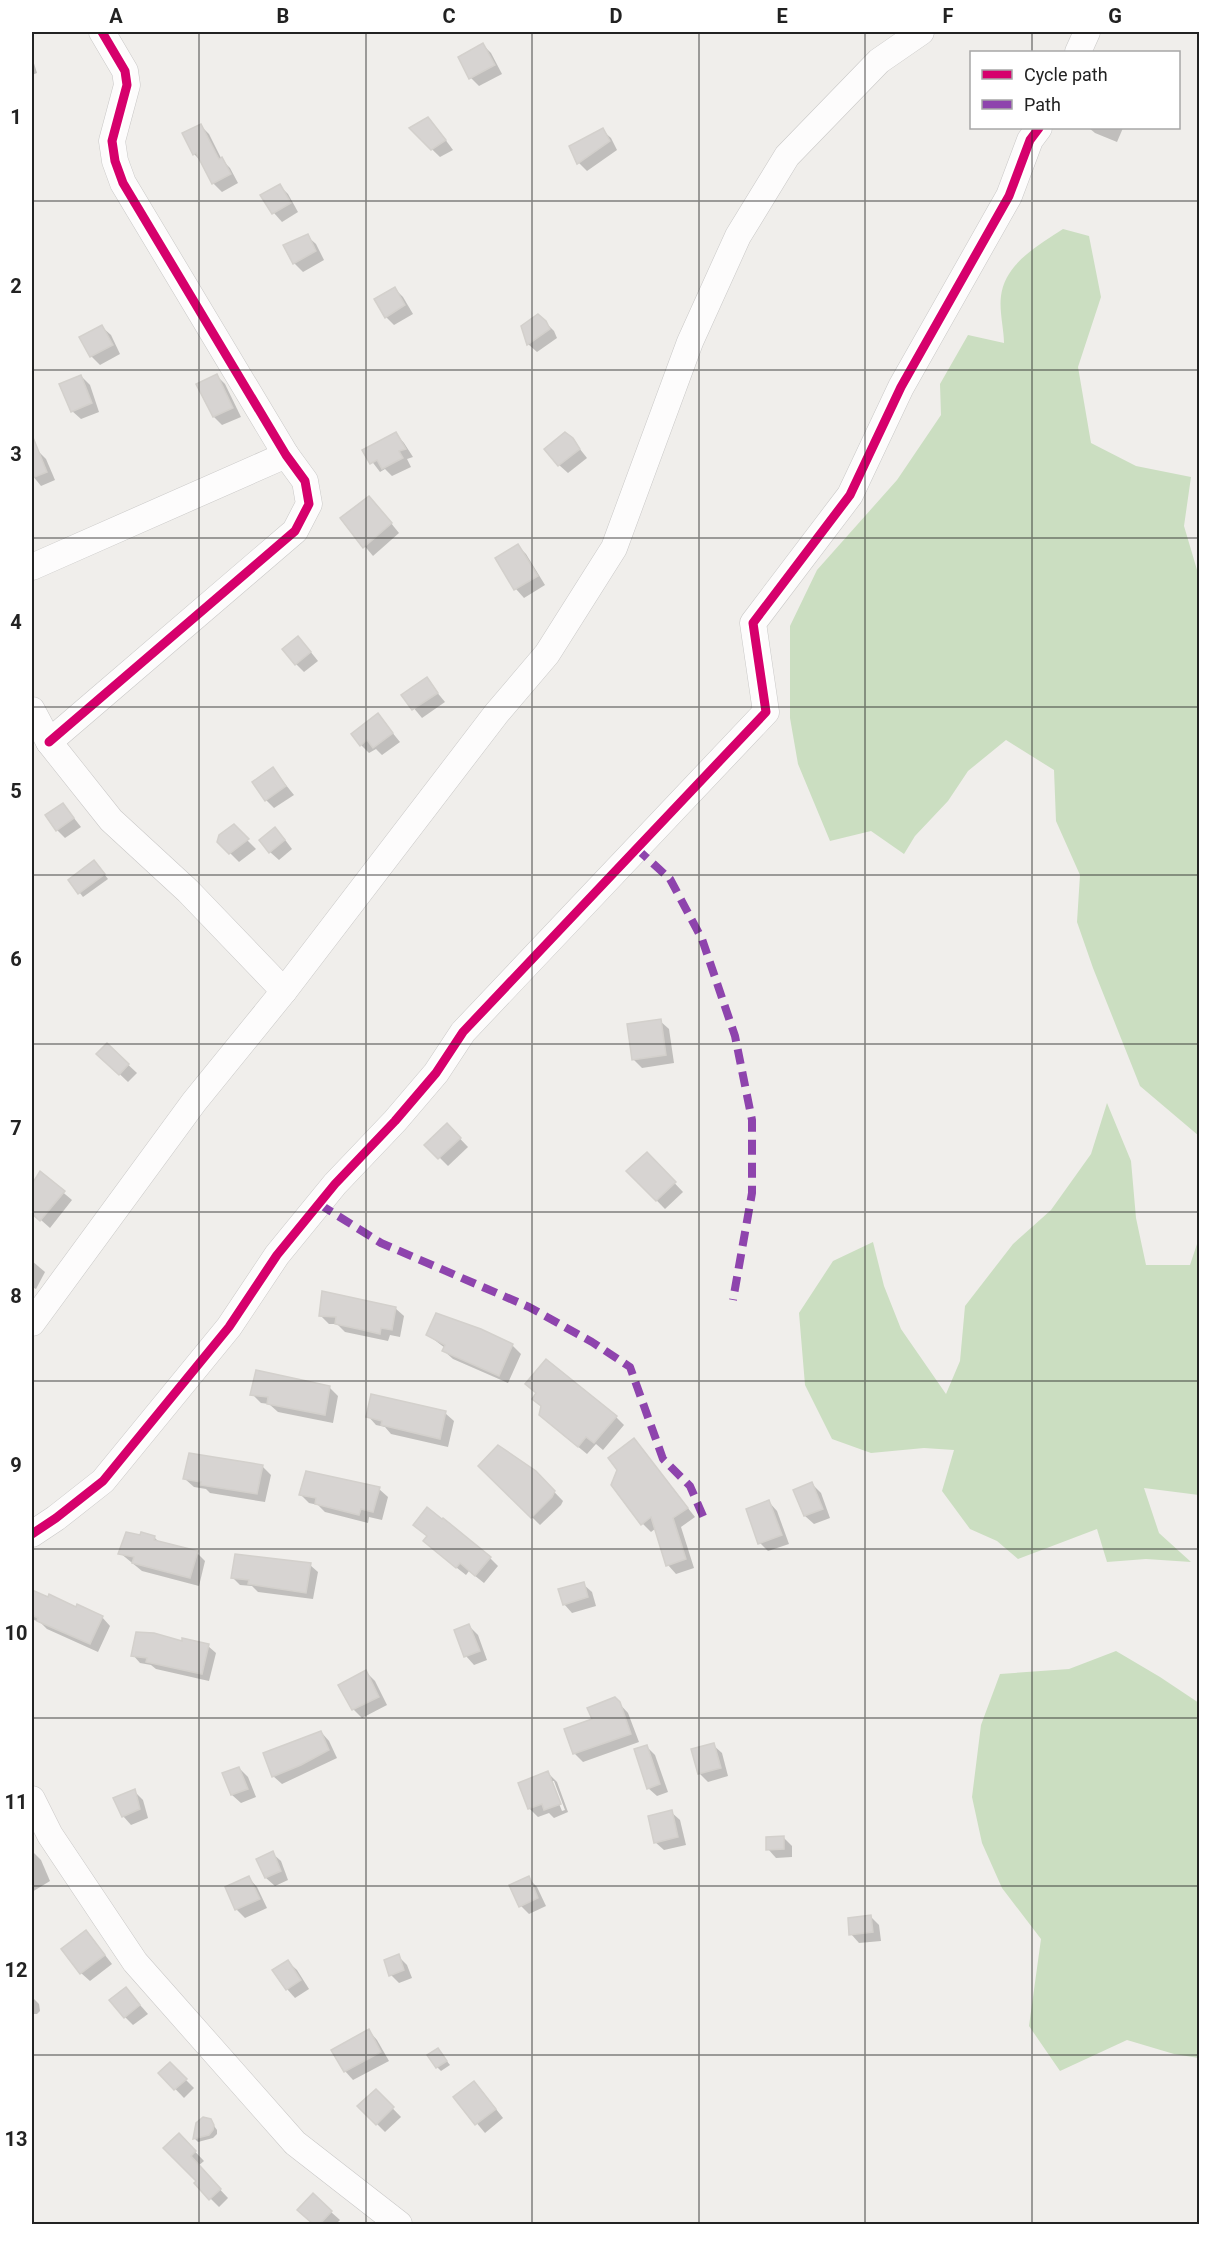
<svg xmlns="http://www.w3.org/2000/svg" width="1231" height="2256" viewBox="0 0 1231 2256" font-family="Roboto,sans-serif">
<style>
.forest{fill:#cbdec1}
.shadow{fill:#0003;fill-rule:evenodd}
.building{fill:#d7d4d2;stroke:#d3d0cc;stroke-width:1.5}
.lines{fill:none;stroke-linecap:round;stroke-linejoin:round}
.minor-casing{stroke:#c9c8c7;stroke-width:27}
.minor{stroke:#fdfcfc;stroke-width:26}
.quiet{stroke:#8e44ad;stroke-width:8;stroke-dasharray:15 8;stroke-linecap:butt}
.cycleway-casing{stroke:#fff;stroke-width:13}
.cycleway{stroke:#d6006c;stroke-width:9}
.grid{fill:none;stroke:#222;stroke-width:1.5;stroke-opacity:0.55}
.neatline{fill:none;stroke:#222;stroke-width:2}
.grid-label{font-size:20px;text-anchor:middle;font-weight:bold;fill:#222}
</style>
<rect width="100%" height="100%" fill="#f0eeeb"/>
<g class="forest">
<path d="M1063,229L1089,236L1101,297L1078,367L1091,443L1136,466L1191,477L1184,526L1200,580L1199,1136L1140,1086L1093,968L1077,922L1080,875L1056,821L1054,770L1006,740L968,771L948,801L915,836L904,854L871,831L830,841L798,764L790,718V626L817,570L897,480L941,415L940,384L968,335L1004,343C1004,329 999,311 1001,296C1005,263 1039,245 1063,229Z"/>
<polygon points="1107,1103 1131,1161 1136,1218 1146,1265 1190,1265 1199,1238 1199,1495 1144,1488 1159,1533 1191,1562 1146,1559 1107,1562 1097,1529 1018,1559 997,1541 970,1529 942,1491 954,1450 924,1448 871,1453 832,1439 805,1385 799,1313 833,1261 873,1242 884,1286 901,1329 946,1394 960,1361 965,1306 1013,1244 1051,1210 1091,1154"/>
<polygon points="1116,1651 1160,1677 1199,1703 1199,2058 1174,2054 1127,2040 1060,2071 1029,2026 1041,1939 1002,1888 982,1843 972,1797 981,1725 1000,1674 1069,1669"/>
</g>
<g class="shadow">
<polygon points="483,45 491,53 502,74 479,86 471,78"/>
<polygon points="32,57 37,73 32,75"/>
<polygon points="200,125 209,134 222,160 230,168 238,183 222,192 213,183 202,162 194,154"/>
<polygon points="436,127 453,150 440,157 411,129"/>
<polygon points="1089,128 1123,128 1117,142 1095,133"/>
<polygon points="602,130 611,138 617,150 587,171 579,163 571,147"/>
<polygon points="280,186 288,194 298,212 282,222 274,213 262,195"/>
<polygon points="307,236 316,244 324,260 303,272 294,263"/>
<polygon points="395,289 403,297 413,314 394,325 386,317"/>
<polygon points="545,322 554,331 557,338 537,352 528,344 523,327"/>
<polygon points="102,327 111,335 120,354 100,365 91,356"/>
<polygon points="81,376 90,385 99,412 81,419 72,411"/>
<polygon points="217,376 225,384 241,417 222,425 214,417"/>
<polygon points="396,434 404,443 413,457 407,459 411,467 392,476 385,469 380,472 364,451"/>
<polygon points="572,439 587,458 568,473 559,465"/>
<polygon points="37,450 46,459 55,480 41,486 32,475 32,453"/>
<polygon points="378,507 399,533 373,556 342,519"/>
<polygon points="518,546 526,554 545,585 524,598 516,589 497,558"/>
<polygon points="306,646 318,661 304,672 296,664"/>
<polygon points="426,679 445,702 422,718 403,695"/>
<polygon points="378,715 400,742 382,755 376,749 369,753 361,745"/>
<polygon points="273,769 294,795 274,808 266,800"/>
<polygon points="63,804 81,827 65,838 57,830"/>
<polygon points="233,826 256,849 239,862 219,842"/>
<polygon points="283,837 292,849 279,860 270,852"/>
<polygon points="98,866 108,879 83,897 70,880"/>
<polygon points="660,1021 669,1029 674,1063 642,1068 633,1059"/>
<polygon points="107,1045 137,1073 128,1082 107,1062"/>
<polygon points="447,1125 468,1147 448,1166 427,1145"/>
<polygon points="647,1154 683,1192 665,1209 628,1171"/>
<polygon points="40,1173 72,1200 50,1228 32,1212 35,1205 32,1201 32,1187"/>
<polygon points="32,1261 45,1272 36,1289 32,1287"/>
<polygon points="395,1308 404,1316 400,1337 390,1335 388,1341 345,1332 337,1324 329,1324 320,1315"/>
<polygon points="428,1335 512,1345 521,1354 508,1383 453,1359 444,1351 445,1348"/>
<polygon points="329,1387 338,1396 333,1423 278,1412 269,1404 261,1403 252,1394"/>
<polygon points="445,1413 454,1421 448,1447 391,1434 385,1427 376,1425 368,1416"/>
<polygon points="616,1417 624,1425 603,1450 596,1444 587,1454 549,1423"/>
<polygon points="634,1440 695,1517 681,1527 694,1568 676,1574 668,1565 656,1528 651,1532 643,1524"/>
<polygon points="262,1466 271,1475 265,1502 210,1493 206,1489 194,1487 185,1479"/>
<polygon points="480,1466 535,1472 563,1501 561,1505 540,1525"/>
<polygon points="812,1484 821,1493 830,1518 814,1524 805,1516"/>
<polygon points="379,1489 388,1497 382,1520 369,1517 368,1523 325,1512 318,1505 309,1503 301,1495"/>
<polygon points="769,1502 777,1511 789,1544 768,1551 760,1543"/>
<polygon points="415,1525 490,1558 498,1566 484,1583 469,1571 466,1575 434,1550 425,1541 428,1537"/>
<polygon points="154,1537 160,1543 197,1553 205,1561 199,1586 142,1571 120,1553"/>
<polygon points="310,1565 318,1572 313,1599 258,1592 252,1586 240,1585 232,1577"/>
<polygon points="583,1584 592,1592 596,1606 572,1613 564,1604"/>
<polygon points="34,1593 102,1617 110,1626 98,1652 47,1629 40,1622 34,1620 32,1618 32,1598"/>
<polygon points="469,1626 478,1635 487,1660 474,1665 466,1656 456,1631"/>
<polygon points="183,1642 208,1646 216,1653 209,1681 156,1669 151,1665 140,1663 133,1655"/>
<polygon points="366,1672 375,1681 387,1705 362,1718 353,1709"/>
<polygon points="615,1699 628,1713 639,1742 583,1762 575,1754 566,1730 594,1720"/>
<polygon points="321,1732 329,1741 337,1758 282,1784 273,1776"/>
<polygon points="713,1745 722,1753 728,1776 708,1782 699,1773"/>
<polygon points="646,1746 655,1755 668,1792 657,1796 648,1788"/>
<polygon points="239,1768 248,1777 256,1797 241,1803 232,1795"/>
<path d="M548,1773L557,1782L568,1812L554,1818L549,1813L538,1817L529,1808ZM550,1781H554L565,1810L562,1811Z"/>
<polygon points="134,1791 143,1800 148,1818 131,1825 123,1816"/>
<polygon points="671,1812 680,1820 686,1845 664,1850 655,1842"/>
<polygon points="783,1837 792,1846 792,1857 776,1858 768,1849"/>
<polygon points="33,1852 41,1860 50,1881 32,1892"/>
<polygon points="272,1853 281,1861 288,1880 275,1886 266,1878 258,1860"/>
<polygon points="249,1878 257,1887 267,1908 245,1918 236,1909"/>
<polygon points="528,1878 537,1887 546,1906 529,1914 521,1906"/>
<polygon points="870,1916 879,1925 881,1941 859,1943 851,1934"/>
<polygon points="94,1941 112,1964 90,1981 81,1973"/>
<polygon points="398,1956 407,1965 412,1978 399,1983 391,1975"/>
<polygon points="288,1962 297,1970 309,1989 295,1998 287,1989"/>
<polygon points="126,1989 148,2014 133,2025 125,2017"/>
<polygon points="32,1997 39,2004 40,2011 37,2014 32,2014"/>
<polygon points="369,2031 377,2040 389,2061 353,2080 345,2071"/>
<polygon points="438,2050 450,2065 441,2071 437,2067"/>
<polygon points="170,2064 194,2088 184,2098 160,2073"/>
<polygon points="376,2091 401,2117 385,2132 360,2107"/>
<polygon points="482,2091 503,2118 485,2133 455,2097"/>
<polygon points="199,2121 212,2123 217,2130 217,2134 213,2138 198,2142 195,2139"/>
<polygon points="181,2137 204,2161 198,2166 228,2198 219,2207 196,2184 198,2182"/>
<polygon points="299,2210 331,2212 340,2220 336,2224 315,2224"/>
</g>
<g class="building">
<polygon points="483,43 495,65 469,79 458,57"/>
<polygon points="428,117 446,140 431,150 409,128"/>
<polygon points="201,124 219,159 222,157 231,174 212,184 196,153 193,155 182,133"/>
<polygon points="603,128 610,141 577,164 569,146"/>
<polygon points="280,184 291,203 272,214 260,195"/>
<polygon points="308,234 316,251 293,264 283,245"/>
<polygon points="395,287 405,305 385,318 374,299"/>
<polygon points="538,314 546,321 550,329 527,345 521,326"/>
<polygon points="102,325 113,345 90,357 79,337"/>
<polygon points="217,374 233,408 213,417 196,384"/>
<polygon points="81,375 92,403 71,412 59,384"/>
<polygon points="396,432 406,449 399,451 403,458 382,469 377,460 370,464 362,450"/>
<polygon points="565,432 573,438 580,449 558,466 544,449"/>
<polygon points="32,435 47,472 32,478"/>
<polygon points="369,496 392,523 363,548 340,518"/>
<polygon points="518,544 538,576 514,590 495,558"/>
<polygon points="298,636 311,652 295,665 282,649"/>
<polygon points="427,677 438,693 412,710 401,695"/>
<polygon points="378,713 393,733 373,748 367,740 360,746 351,734"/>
<polygon points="273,767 286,786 265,801 252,782"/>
<polygon points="63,803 74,818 56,831 45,815"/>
<polygon points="234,824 249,839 229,854 217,842 219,835"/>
<polygon points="275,827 285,840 269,853 259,840"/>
<polygon points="94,860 105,874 78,894 68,880"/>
<polygon points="661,1019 666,1055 632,1060 627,1024"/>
<polygon points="107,1043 129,1064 119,1075 96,1054"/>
<polygon points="447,1123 461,1138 438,1159 424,1145"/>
<polygon points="647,1152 676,1182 656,1201 626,1171"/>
<polygon points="40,1171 65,1191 40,1221 32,1214 32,1184"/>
<polygon points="322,1291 396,1307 392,1330 381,1328 380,1334 363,1330 335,1324 336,1317 319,1316"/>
<polygon points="436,1313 481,1329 513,1344 499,1376 442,1351 445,1345 426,1335"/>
<polygon points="546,1359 617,1416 594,1443 586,1437 578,1447 539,1415 541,1406 532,1399 536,1393 525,1384"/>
<polygon points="256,1370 330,1386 325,1415 267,1404 268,1397 250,1395"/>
<polygon points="371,1394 446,1411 440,1439 381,1425 382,1421 366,1417"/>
<polygon points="634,1438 688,1508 673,1518 686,1559 666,1566 651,1517 641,1525 611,1485 617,1470 608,1458"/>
<polygon points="498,1445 536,1471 555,1491 552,1497 531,1518 478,1466"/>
<polygon points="189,1453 263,1465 257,1494 200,1485 201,1482 183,1479"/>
<polygon points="306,1471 380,1487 373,1512 361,1509 359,1515 315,1504 316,1498 299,1495"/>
<polygon points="812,1482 823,1509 804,1516 793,1490"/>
<polygon points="769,1500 782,1535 758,1544 746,1509"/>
<polygon points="427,1507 442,1519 443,1518 491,1557 475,1576 460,1563 456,1568 423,1541 427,1536 413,1525"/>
<polygon points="126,1532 140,1535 141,1532 155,1536 154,1540 198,1551 190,1578 132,1563 134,1557 118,1554"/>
<polygon points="235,1554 311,1563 306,1593 248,1584 249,1580 231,1578"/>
<polygon points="584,1582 588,1597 563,1605 558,1589"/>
<polygon points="32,1590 48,1597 49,1594 76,1607 77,1604 103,1616 90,1644 37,1621 38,1618 32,1615"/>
<polygon points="469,1624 480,1651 464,1657 454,1630"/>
<polygon points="136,1632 154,1633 182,1641 182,1638 209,1644 202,1674 146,1662 147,1658 131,1656"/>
<polygon points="366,1670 379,1697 352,1710 338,1685"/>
<polygon points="615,1697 620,1702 631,1734 573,1754 564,1729 592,1719 587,1708"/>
<polygon points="321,1731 329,1750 301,1765 272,1777 263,1753"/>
<polygon points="714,1743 721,1768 698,1774 691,1749"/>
<polygon points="647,1745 660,1784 647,1789 634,1749"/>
<polygon points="239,1767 248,1789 231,1795 222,1773"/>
<polygon points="548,1771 561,1804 544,1810 542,1804 528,1809 518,1783"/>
<polygon points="135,1789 140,1809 122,1817 113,1798"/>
<polygon points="672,1810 678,1837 654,1843 648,1816"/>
<polygon points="784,1836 784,1849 766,1850 766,1837"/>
<polygon points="273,1851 281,1871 265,1878 256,1859"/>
<polygon points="249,1876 260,1899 235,1910 225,1887"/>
<polygon points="529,1876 538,1898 519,1907 509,1885"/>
<polygon points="871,1915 873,1932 849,1935 848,1918"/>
<polygon points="86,1930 105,1955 80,1974 61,1949"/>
<polygon points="399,1954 404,1970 389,1976 384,1960"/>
<polygon points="288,1960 301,1980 286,1990 272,1970"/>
<polygon points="126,1987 140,2005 124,2018 109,2000"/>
<polygon points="369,2029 381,2052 344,2072 331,2050"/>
<polygon points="438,2048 447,2061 436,2068 427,2055"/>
<polygon points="170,2062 187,2079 174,2090 158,2073"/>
<polygon points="474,2081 496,2109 475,2125 453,2097"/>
<polygon points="376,2089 394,2107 376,2125 357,2106"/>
<polygon points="203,2117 211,2119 214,2125 213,2130 209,2135 193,2139 196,2123"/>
<polygon points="179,2133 196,2151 191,2156 221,2189 209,2200 194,2183 196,2181 163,2148"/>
<polygon points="313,2193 332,2211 320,2224 313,2224 297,2210"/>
</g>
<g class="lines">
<defs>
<g id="minor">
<polyline points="1078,52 1087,32"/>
<polyline points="32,567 286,455"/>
<polyline points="32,710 49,742 111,820 188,891 284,991"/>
<polyline points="49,742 295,531 309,504 305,481 286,455 123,183 115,161 112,141 127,85 125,71 102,32"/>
<polyline points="32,1323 194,1102 284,991 496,714 547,654 614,548 690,342 738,236 787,156 879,61 921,32"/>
<polyline points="32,1534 56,1518 103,1481 229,1327 277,1255 335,1184 395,1121 436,1073 463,1032 766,712 753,623 850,495 901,387 1009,196 1030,140 1039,128"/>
<polyline points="32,1799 50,1835 135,1962 295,2143 399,2224"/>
</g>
</defs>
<use href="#minor" class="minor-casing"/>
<use href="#minor" class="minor"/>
<g class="quiet">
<polyline points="636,848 670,879 702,939 735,1036 752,1120 752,1193 733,1300"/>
<polyline points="319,1204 381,1243 529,1307 592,1342 630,1367 663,1459 690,1486 706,1523"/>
</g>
<defs>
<g id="cycleway">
<polyline points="49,742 295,531 309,504 305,481 286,455 123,183 115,161 112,141 127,85 125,71 102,32"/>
<polyline points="32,1534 56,1518 103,1481 229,1327 277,1255 335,1184 395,1121 436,1073 463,1032 766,712 753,623 850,495 901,387 1009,196 1030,140 1039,128"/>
</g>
</defs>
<use href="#cycleway" class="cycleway-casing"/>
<use href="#cycleway" class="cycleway"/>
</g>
<path class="grid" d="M199,32V2224M366,32V2224M532,32V2224M699,32V2224M865,32V2224M1032,32V52M1032,128V2224M32,201H1200M32,370H1200M32,538H1200M32,707H1200M32,875H1200M32,1044H1200M32,1212H1200M32,1381H1200M32,1549H1200M32,1718H1200M32,1886H1200M32,2055H1200"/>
<rect width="1231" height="2256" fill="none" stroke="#ffffff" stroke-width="66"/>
<rect x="970" y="51" width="210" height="78" fill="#ffffff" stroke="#a7a7a7" stroke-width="1.5"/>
<rect x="982" y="70" width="30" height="9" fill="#d6006c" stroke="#a7a7a7" stroke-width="1.5"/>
<text x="1024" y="81" font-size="18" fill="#222222">Cycle path</text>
<rect x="982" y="100" width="30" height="9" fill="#8e44ad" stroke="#a7a7a7" stroke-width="1.5"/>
<text x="1024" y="111" font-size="18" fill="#222222">Path</text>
<rect x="33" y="33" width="1165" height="2190" class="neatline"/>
<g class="grid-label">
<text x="116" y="23">A</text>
<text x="283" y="23">B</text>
<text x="449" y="23">C</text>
<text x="616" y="23">D</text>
<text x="782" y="23">E</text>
<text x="948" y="23">F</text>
<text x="1115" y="23">G</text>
<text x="16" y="124">1</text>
<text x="16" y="293">2</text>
<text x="16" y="461">3</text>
<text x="16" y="629">4</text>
<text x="16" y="798">5</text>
<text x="16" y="966">6</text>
<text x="16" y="1135">7</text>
<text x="16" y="1303">8</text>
<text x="16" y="1472">9</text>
<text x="16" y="1640">10</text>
<text x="16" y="1809">11</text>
<text x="16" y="1977">12</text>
<text x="16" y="2146">13</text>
</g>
</svg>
